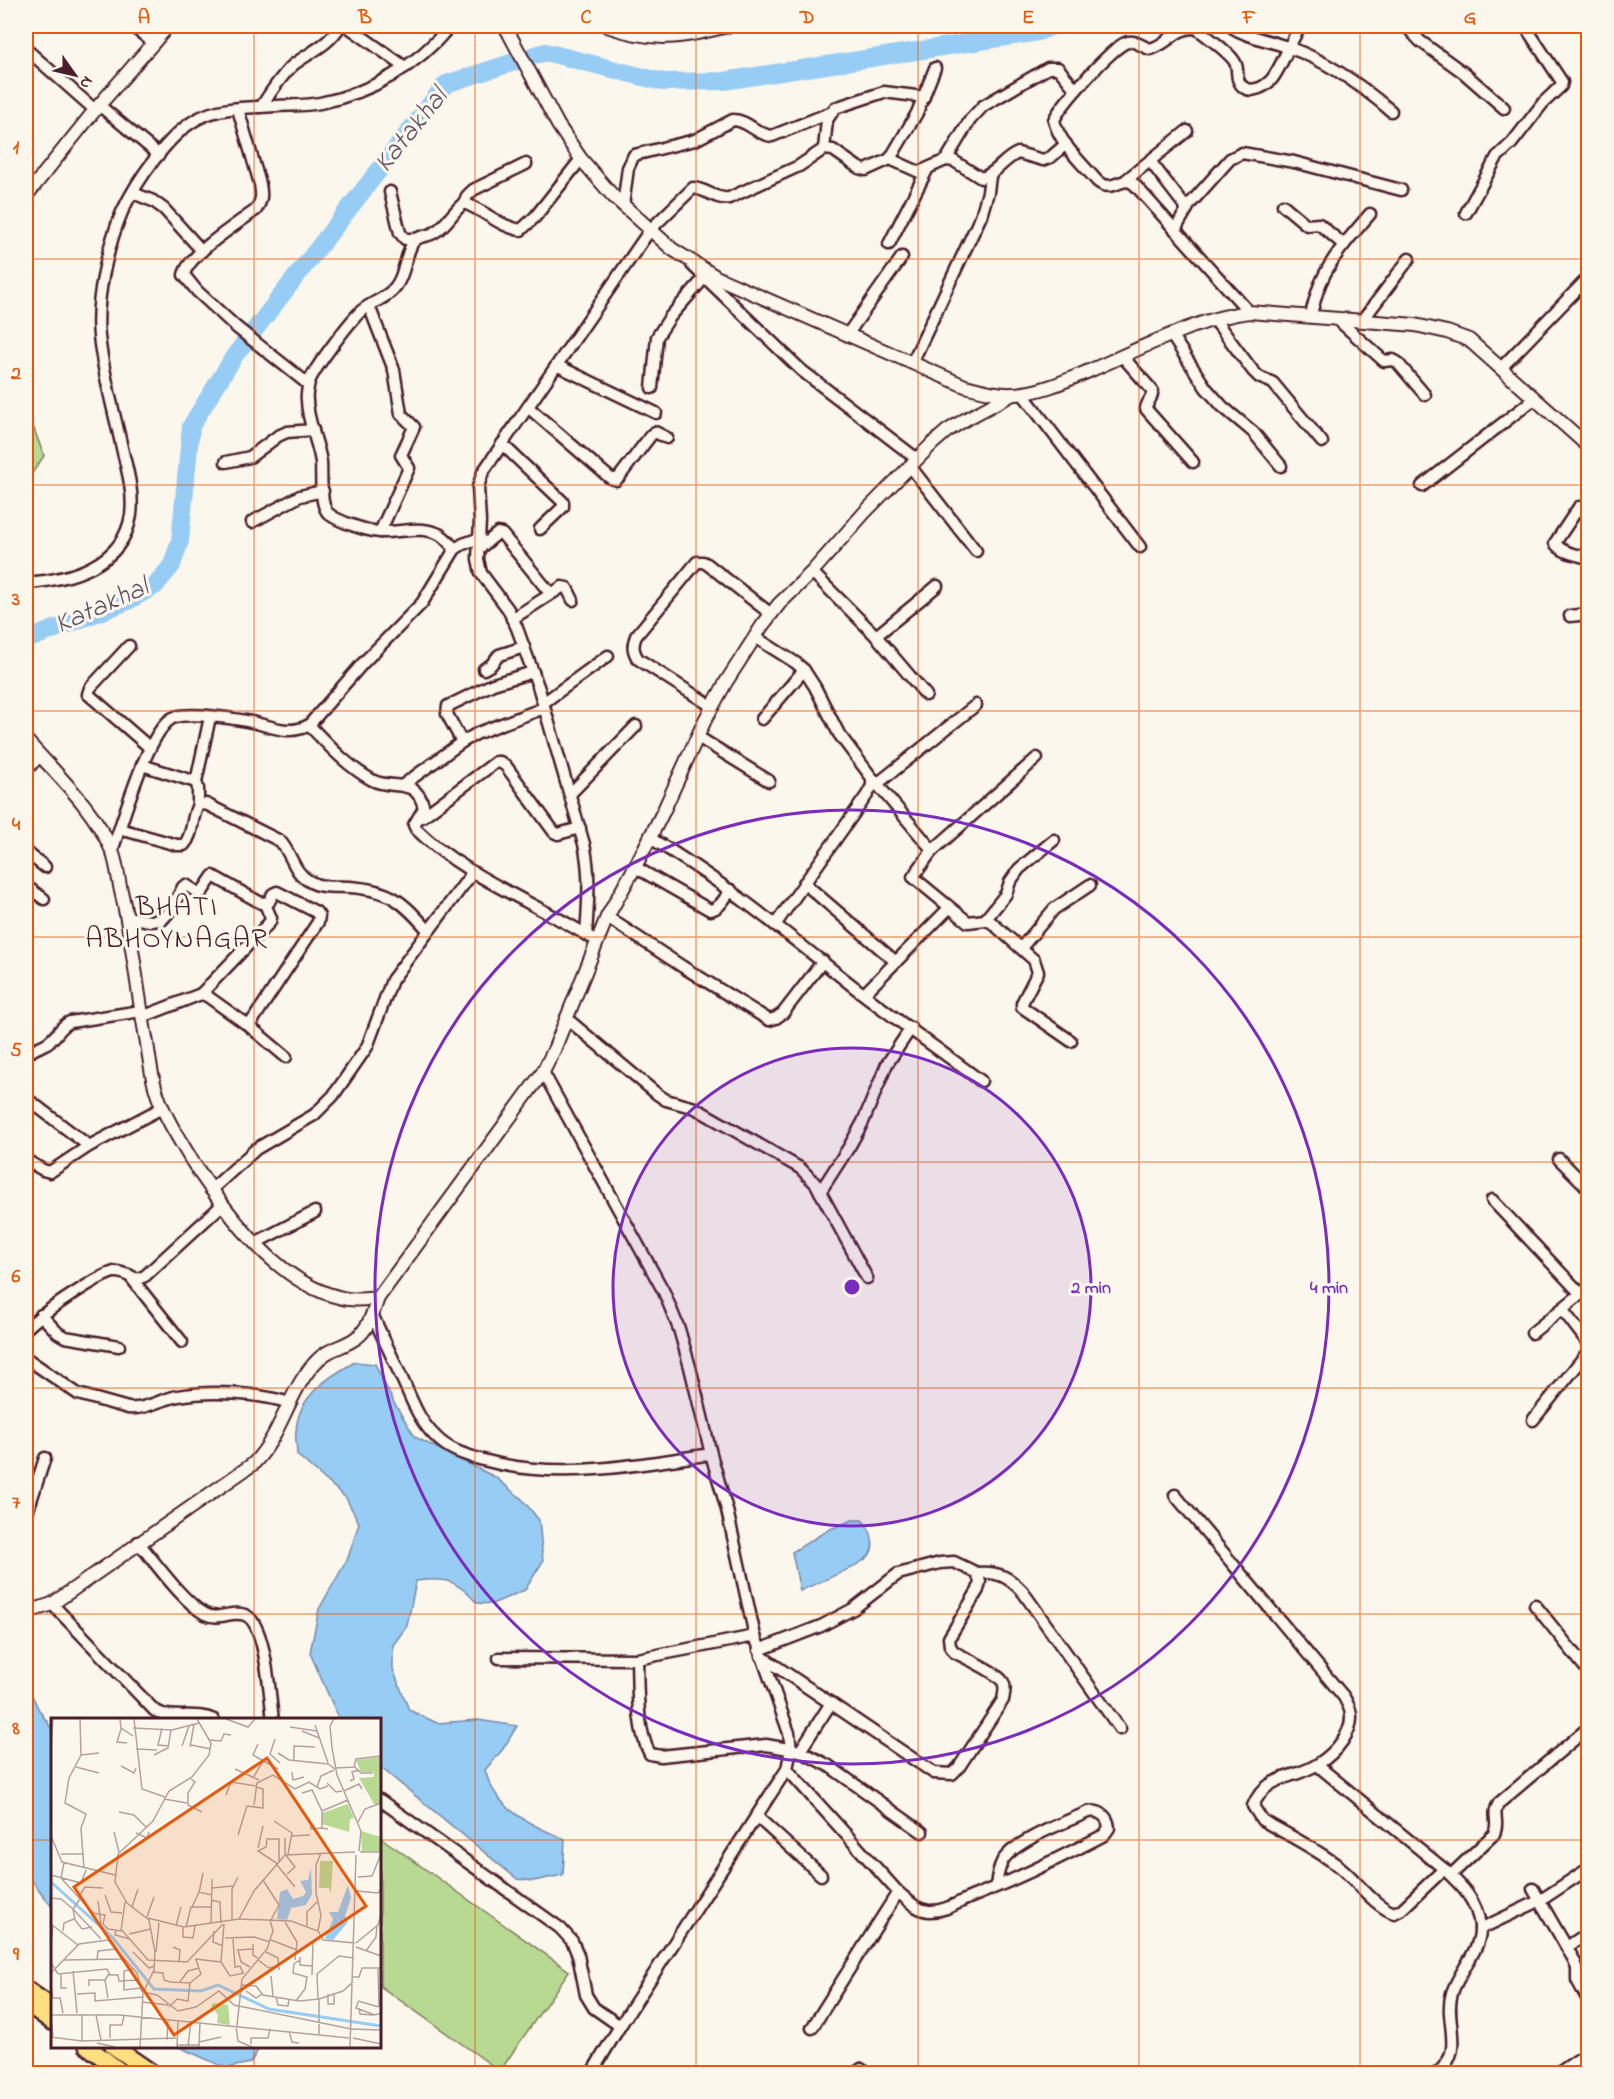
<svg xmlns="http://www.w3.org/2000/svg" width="1614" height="2099" viewBox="0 0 1614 2099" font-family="'Indie Flower',sans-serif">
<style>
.green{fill:#b8d992;stroke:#817c5e;stroke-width:1.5}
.water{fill:#97ccf5;stroke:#7887a4;stroke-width:1.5}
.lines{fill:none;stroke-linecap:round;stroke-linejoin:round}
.river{stroke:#97ccf5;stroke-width:18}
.minor-casing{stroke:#4a1f2b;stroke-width:15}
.tertiary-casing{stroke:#4a1f2b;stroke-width:16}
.primary-casing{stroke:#4a1f2b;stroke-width:20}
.minor{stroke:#fbf7ec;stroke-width:10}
.tertiary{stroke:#fbf7ec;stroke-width:12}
.primary{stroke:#fedf80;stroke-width:15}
.grid{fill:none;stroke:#e8590c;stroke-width:1.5;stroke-opacity:0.55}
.ring{fill:none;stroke:#7b2cbf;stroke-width:3}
.labels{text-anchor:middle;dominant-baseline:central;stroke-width:6;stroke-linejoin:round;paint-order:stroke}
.water-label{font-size:28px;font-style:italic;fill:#615368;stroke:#fbf7ec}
.neighbourhood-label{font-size:28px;letter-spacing:1.5px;fill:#4a1f2b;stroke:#fbf7ec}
.inset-river{fill:none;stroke:#97ccf5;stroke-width:3}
.inset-road{fill:none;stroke:#b4a19f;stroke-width:1.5}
.view{fill:#e8590c;fill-opacity:0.15;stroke:#e8590c;stroke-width:3}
.inset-edge{fill:none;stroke:#4a1f2b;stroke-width:3}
.centre{fill:#7b2cbf;stroke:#fbf7ec;stroke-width:3}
.ring-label{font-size:18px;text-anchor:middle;font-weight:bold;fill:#7b2cbf;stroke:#fbf7ec;stroke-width:6;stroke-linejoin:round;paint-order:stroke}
.neatline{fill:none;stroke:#e8590c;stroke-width:2}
.grid-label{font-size:20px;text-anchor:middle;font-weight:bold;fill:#e8590c}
</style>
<rect width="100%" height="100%" fill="#fbf7ec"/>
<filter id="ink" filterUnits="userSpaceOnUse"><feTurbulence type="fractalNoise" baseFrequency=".0167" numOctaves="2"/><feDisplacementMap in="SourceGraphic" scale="12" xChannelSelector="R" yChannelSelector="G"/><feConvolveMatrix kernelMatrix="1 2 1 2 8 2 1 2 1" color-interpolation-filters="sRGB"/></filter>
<g filter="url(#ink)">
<g class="green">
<polygon points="26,420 31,421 44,456 26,482"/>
<polygon points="380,1837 569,1971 500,2071 380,1986"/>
</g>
<g class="water">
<path d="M355,1362L375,1364L394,1403L415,1437L495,1477L522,1499L539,1520L543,1561L525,1590L492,1604L477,1603C456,1580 447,1577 416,1581L407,1626L393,1645V1669L409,1710L437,1723L478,1720L517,1726L503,1749L485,1770C495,1809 530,1825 565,1839L563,1875L534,1881L517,1879L380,1767V1720L339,1719L310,1653L319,1609L348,1558L359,1523L346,1498L297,1455C297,1447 295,1439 296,1431C298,1396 328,1377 355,1362Z"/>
<path d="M852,1520H862C872,1530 879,1550 864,1560C849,1571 818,1582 800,1591L792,1552L828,1530Z"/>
<polygon points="26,1683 39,1710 52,1729 52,1907 33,1882 26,1877"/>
<polygon points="179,2047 260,2046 260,2047 250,2063 226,2068"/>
</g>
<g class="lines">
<polyline class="river" points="26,640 128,601 155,586 172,565 180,541 191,426 235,355 446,84 545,52 663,82 724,81 1038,32 1053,26"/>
<defs>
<g id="minor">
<polyline points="132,26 154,43"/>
<polyline points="347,26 405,67"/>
<path d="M1230,26C1248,38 1269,40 1290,48C1328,61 1362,86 1391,111"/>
<polyline points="1406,26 1420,41 1464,73 1504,108"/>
<polyline points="26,49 95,110"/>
<polyline points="99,105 159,155"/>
<path d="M261,107C271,92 280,77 293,65C310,52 329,45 340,26"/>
<path d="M238,109L260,184C262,195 262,200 256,210C238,223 188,255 184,275L197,291L236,327L308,384"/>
<polyline points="824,149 827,120 835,108 884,92 924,97"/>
<polyline points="890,159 917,113 935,68"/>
<polyline points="946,160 970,120 983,106 1048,68 1058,68 1076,90"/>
<polyline points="1150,161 1187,209"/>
<polyline points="1126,180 1187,131"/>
<polyline points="390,192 400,233 405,239 416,239"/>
<polyline points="133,193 153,201 164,209 202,251"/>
<polyline points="464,203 467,196 473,190 526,164"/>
<polyline points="1283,205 1307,225 1319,224 1344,245"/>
<path d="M623,206L628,168L634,155L695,140L733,120C748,120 757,135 772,136L830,113"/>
<polyline points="1466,213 1497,157 1512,143 1543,103 1561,86 1562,82 1525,26"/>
<polyline points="1176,228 1190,204 1230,159 1242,153 1294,162 1401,190"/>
<polyline points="889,244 927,170"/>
<polyline points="692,265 801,370 917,459"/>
<polyline points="369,306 394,370 401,414 414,427 401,455 409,468 380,532"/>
<path d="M1249,312L1135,185C1122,173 1113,195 1097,181C1082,163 1059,143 1054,120C1061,105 1114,44 1128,42C1135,40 1143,47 1150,49C1169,44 1175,27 1196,28C1208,37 1222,47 1232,58C1239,66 1236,71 1238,79C1244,97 1263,89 1272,79C1284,63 1289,42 1301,26"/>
<path d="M1310,317C1314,305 1316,292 1322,280C1333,255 1352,235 1370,214"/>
<polyline points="1214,319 1253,371 1259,377 1273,383 1322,442"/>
<polyline points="1338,320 1384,361 1393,360 1397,362 1425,395"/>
<polyline points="1362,321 1409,259"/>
<polyline points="847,335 902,257"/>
<polyline points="1172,336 1206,388 1223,407 1253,432 1281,466"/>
<path d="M1123,357L1152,390C1154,398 1146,402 1146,409L1193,462"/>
<polyline points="912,363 981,216 988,192 990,176"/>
<polyline points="558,366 656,413"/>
<polyline points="1501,368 1588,278"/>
<polyline points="652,388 657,337 670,317 705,277"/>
<polyline points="1022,393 1140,547"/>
<polyline points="529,408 610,478 616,480 620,476 651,435 655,432 667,438"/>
<polyline points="502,444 563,502 563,507 540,529"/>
<polyline points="226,462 250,457 278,436 287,432 313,430"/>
<polyline points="910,466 976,551"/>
<polyline points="1422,486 1534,399"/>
<path d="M1579,507L1555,543C1561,553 1578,555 1588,558"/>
<polyline points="252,522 300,496 323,491"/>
<path d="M455,549C450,544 445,537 439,534C419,525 400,533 380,532C367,531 339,522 329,514C319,506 322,475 321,462C318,441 307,421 307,400C306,395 308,387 309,382C315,367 348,324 360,312C371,302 387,299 396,286C405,274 405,257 412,244C418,234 427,238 435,232C447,225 453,211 464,203C484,210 500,227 521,230L535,217L581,159"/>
<polyline points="479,549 498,533 502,534 550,593"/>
<polyline points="812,572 876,636 926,695"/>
<path d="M26,583C69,580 123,566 131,515C134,492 127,469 122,448C114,411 103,374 99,336C95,300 108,245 122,212C136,182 169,133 199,118C222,106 250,108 275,106C290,105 306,106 320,103C371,93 417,66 450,26"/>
<polyline points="1570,616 1588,614"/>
<polyline points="512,619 562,587 567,588 573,600"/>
<polyline points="876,636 937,586"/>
<polyline points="755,637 796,663 804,670 815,687 839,734 872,778 872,786 867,795 775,925"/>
<polyline points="129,646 90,688 88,694 149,747"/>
<polyline points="484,669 491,665 499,655 524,647"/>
<polyline points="543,703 608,656"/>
<path d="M713,707L638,659C633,651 632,646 636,636L697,562H703L707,564L771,614"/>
<polyline points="762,719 804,670"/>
<path d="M309,725C328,745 347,766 372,780C392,791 416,775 424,808L414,825L416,829C462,875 535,903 590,937"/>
<polyline points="698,737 769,781"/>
<polyline points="462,742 447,714 448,706 493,684 533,672"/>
<polyline points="142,765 196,782 198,788 198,805"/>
<polyline points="196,782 210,717"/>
<polyline points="877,784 976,705"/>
<polyline points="403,785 462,742 478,733 544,708"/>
<polyline points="570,794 636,726"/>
<polyline points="422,817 496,762 500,762 506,766 554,832 558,834 580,828"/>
<path d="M120,829L177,845H184C194,834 191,817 198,805L206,804L280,841C292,854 293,872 309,881C322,889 336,886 350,887C391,890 402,901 428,930"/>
<path d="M650,838C723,881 783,931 849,983C892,1017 937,1048 981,1081"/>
<path d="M112,851C122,824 149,725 175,717C191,712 239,719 256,723C275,728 291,735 309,725L363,663L422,603L455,549L463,544L480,538"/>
<polyline points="26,852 45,867"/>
<polyline points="931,852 1037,758"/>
<path d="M635,867L710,910C720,909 725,897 731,890"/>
<polyline points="804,883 896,962"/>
<polyline points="26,886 44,899"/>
<polyline points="947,905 968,922 985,920 991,922 1034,960 1038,972 1022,1003 1022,1007 1071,1041"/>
<polyline points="127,917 150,921 162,920 171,910 183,887 186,885 197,892 202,892 213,876 261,903 269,902 273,894 277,892 316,912 319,916 318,922 249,1026"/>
<polyline points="607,917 683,967 769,1020 776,1018 783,1013 823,961"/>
<polyline points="985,920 1006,894 1010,882 1019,869 1054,840"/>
<path d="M586,935C588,904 591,875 584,844L539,689L517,628L508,609L481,573L478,559L480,521L478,487L483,472L650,230L693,188C707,189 715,200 729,198L799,166L824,149L833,150L859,168L866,170L890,159L919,172L946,160L954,161L981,178C997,174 1003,159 1018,153L1043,160L1051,157L1066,144"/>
<polyline points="1021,948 1054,909 1090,885"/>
<polyline points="201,994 270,922 271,918 265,904"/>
<polyline points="864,994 948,909 947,905 913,877 931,852 929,846 872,778"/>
<polyline points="142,1017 201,994 207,996 249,1026 286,1057"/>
<polyline points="566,1018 657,1094 666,1100 695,1108 800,1168 816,1184 867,1278"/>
<path d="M26,1056C32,1048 39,1048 47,1043C57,1037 60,1026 70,1022L141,1011"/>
<polyline points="543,1072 664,1292 679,1329 690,1367 711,1454 727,1510 755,1636 789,1733 791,1749 787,1769 620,2026 591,2074"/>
<polyline points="26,1098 89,1146"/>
<polyline points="1559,1159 1588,1188"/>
<polyline points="26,1160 43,1170 50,1172 89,1146 162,1108"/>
<polyline points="211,1190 256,1149 314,1115 333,1096 367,1047 392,980 473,872"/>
<polyline points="820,1192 849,1147 863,1122 887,1064 911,1028"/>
<polyline points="1492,1200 1580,1293"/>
<polyline points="255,1243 315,1212"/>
<polyline points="129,1275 182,1342"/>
<polyline points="1562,1309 1588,1343"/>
<path d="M372,1314C382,1336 393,1358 403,1381C412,1400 419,1421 435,1436C448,1450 465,1455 483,1460C558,1481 635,1465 711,1454"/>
<polyline points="41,1315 58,1333 65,1337 119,1346"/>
<path d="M26,1329C38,1316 97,1276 114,1272C122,1271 130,1276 137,1279L145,1276L222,1205"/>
<polyline points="1532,1333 1588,1288"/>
<path d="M26,1358L78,1394L128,1408C145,1410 161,1399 178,1396C212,1390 257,1393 290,1403"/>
<polyline points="1533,1420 1588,1352"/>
<path d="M1175,1495L1344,1697C1346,1701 1349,1706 1350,1710C1356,1731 1334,1754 1318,1764C1293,1780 1266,1774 1253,1806L1262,1820C1288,1835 1317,1849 1341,1868C1358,1882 1373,1905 1394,1913L1402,1909L1444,1869"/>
<polyline points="26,1516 45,1458"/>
<path d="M138,1542C155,1562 183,1602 205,1614C219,1621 231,1610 245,1615C266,1622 270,1699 273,1720"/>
<path d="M977,1573C998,1571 1009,1577 1023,1592L1120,1729"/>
<path d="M52,1604L155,1711C175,1721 195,1711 214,1720"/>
<polyline points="1535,1605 1588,1671"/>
<path d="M759,1650L821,1626L853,1609L898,1574L940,1563L954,1562L977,1573L980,1582L978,1590L949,1638L950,1646L954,1652C965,1658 996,1671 1003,1682C1006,1687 1004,1694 1003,1700L959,1767L952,1774L934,1773L761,1656"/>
<polyline points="499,1658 637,1659 755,1636"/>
<path d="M637,1659C638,1687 636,1729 650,1754L661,1756L766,1745L800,1751L829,1766L922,1832"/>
<polyline points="800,1751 831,1703"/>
<path d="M1317,1765L1444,1869C1462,1886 1477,1900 1480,1926C1482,1950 1459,1970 1452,1993C1443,2022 1467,2051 1436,2074"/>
<path d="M787,1769L898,1892C908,1900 916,1910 929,1911C943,1912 957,1903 969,1898C1015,1880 1060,1858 1104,1835L1109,1828C1108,1816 1100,1810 1088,1812C1066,1822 1016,1840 1003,1860C998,1869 997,1878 996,1887"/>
<polyline points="380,1800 560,1928 572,1941 578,1955 586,1995 594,2008 620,2026"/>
<polyline points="756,1816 821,1875"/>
<path d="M1451,1875L1494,1834C1500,1822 1491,1815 1499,1803L1588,1728"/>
<polyline points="1533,1889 1574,1960 1577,1967 1577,1980 1588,2000"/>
<polyline points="1480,1929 1541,1900 1588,1869"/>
<polyline points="1567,1947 1588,1933"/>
<polyline points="812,2028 898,1892"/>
<polyline points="854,2074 861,2069 869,2074"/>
<polyline points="1557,2074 1588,2053"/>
</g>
<g id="tertiary">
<path d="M505,26L558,125L581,159L613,196L672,249L718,278L965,386C981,390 998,395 1015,394C1042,392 1065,381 1089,371C1138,350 1198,318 1249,312L1415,325L1447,332L1469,340L1588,446"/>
<path d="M607,26C656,43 679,38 728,26"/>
<polyline points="26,196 95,110 168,26"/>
<path d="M26,740C56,774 94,808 112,851C117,863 118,878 121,891C133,941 137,992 147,1043C149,1057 151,1073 155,1087C163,1115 179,1139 194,1164C228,1215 278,1284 342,1298C354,1301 367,1299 378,1298"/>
<polyline points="26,770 39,755"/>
<path d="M26,1607L37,1609L52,1604L253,1464C281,1436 287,1395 313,1365C328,1347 341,1349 356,1338C369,1329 373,1312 378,1298L543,1072L554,1050L607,917L635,867L663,812L705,720L726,682L762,626L779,604L812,572L865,512L932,444L947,431L966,419L1013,394"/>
</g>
<g id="primary">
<polyline points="26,1989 52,2007"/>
<polyline points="26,2003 52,2022"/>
<polyline points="87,2046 124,2074"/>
<polyline points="113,2046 154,2074"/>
</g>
</defs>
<use href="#minor" class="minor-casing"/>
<use href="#tertiary" class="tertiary-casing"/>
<use href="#primary" class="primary-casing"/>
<use href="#minor" class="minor"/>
<use href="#tertiary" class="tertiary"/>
<use href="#primary" class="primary"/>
</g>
</g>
<path class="grid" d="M254,26V1720M475,26V2074M696,26V2074M918,26V2074M1139,26V2074M1360,26V2074M26,259H1588M26,485H1588M26,711H1588M26,937H1588M26,1162H1588M26,1388H1588M26,1614H1588M26,1840H52M380,1840H1588M254,2046V2074"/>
<circle cx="852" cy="1287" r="239" fill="#7b2cbf" fill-opacity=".12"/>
<g class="ring">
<circle cx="852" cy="1287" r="239"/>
<circle cx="852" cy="1287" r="477"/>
</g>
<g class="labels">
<g class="water-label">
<text transform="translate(412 131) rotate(-51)">Katakhal</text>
<text transform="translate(102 607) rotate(-24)">Katakhal</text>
</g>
<g class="neighbourhood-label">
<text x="177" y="908">BHATI<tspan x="177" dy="32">ABHOYNAGAR</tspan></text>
</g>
</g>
<g transform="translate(51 1718)">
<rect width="330" height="330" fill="#fbf7ec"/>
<path d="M330,39V86H323L308,60L323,59V54H310L305,42ZM297,86L303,100L299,101L298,114L271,106V95ZM310,113L330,119V133L311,134ZM269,143H282L280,175L278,170H268ZM162,285L177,287L179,307L166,305L167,297L160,288Z" fill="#b8d992"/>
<path d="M260,150L261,176L255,187L240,190L236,202L226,201L229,174L236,171L242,181L252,178L255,174L249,163L257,162ZM297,167L300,180L294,198L297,204L282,222L274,221L282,201L278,194H287Z" fill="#97ccf5"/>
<path class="inset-river" d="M0,164L62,220L103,271L150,273L167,267L218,291L330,308"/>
<path class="inset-road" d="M29,1L30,37L18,60L14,85L35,96L30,110L33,151M69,1L70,10L82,18M83,1L91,71L114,79M175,1L197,9L204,1M283,1L279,8L281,30L286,57L310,113L308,133M264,7L277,45M239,9L266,13M82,10L121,12L148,5M111,10L107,27L118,28M70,11L66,24L76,25M251,13L268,20M224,21L219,36L229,45M158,22L170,23L173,16L180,17M0,25L2,1M207,26L202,37L227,51M140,27L160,31M131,28L138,8M139,29L143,6M85,31L106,32M227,35L238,42L277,46L284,51M30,37L48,35M103,37L117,30L120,12M243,42V28L264,29M70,48L83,55L85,50M25,49L48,55M304,49L310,55H322M285,50L303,49L305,41L330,38M184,51L208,62M241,54L242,62L253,59M202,60L212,43M140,61L144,64L137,75V87L151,94M299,63L303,61L301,54L308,52M276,65L285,74L291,73M266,69L270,58L283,52M293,73L308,66L311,71M251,75L261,72L271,93L297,82M175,77L180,64L205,68M113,81L136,85M203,87L206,65L222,57L244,71L258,64L269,71L277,68M271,93V110L277,111M68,94L83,97L95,109M223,103L241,115L237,136M259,103L260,111L271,110M307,104L314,91L330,85M63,114L68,134M85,115L96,120L98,114M187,117L196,88L212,90V71L205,69M0,118L11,144L64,157M241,118L259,117M234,120V136L244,149L236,156M207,130L212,108M309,134H330M10,136H33M13,145L10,160L42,195L54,197L52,206L57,211L70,213L74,184M227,146L207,133L215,129L216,121H228V145M226,147L244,169M0,157L30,165L35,152M307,159L321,158L330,136M212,162L228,187L220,202M0,170V194M161,170L182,168M306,173L327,175L330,171M148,175L152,155M54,177L60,194L71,195M0,180L10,181L22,191L29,181M27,180L34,169L52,170M160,182L169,184L170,205M47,183L50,206M81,189L87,171M141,189L148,174L161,177M22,191L50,221M22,191L24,202L31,211L41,209M96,199L103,179M97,200L133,209L188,201L240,203L267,213L272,222L304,225M188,201L203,173L234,137L304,134M181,202V171L187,159M234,204L246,224L244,242M0,206L27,227M160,206L161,161M125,208L130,189M132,209V219L142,220L144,208M135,209L140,189H160M256,209V194L266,184M70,211L97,242L136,244L172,206M12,213L13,205L23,201M65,213L64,217L79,221M163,213L162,224L172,228M267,213L270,197L265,175V147L270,135M78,216L100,211M174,220L203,219L219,224M182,221L184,249L189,248L192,255M220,222L246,232M305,225L327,207L330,197M202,226V237L208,241M0,227L2,207M122,229L129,232L128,244M305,229L330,238M0,232V245L7,256L56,251L59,257H67L68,263L88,262M315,233L325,219L326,207M82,234L98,250L103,248M105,234L108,205M215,234L227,240L228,252M249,239V247L261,248M144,241L170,244L179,258L193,255M13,242L73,241M46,242L47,233L65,231M207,242L218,250L228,248M170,244L173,206M199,249L190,244L187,232L202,231M82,251L73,253V272L90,270M327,251L328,289M22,253L26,295M102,254L112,255L113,262L119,264L139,265L150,256L145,242M0,255L28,226L57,222L86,255L91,274M10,255V270H16M261,257L262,225M220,258L222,278M302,259H308L311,250H330M128,265L137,253L148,250M190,267L205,268L212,277L248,283L268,281V316M0,268L2,280H9L12,295M38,268V262H54M195,273L205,280L211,276M92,274L106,277L127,293L145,289L168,273L183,287L300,311L330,312M26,276L44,275V283L92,279M277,276V286H283V275M225,279L227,287L237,288L238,281M57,280L54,262L58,256M267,281L266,256L288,238L303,240M268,281L292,273L302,264M245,283L254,271L256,259L242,255L243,246L249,242M307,283L328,289M91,284L117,287M307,284L305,290L324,297L330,295M118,289L126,281L137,283L139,265M308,290L309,296L322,297M31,296V323M0,297H69L298,320M45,297L50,322M0,301L2,319M185,308L187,323L201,329M186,308L191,261L216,231L222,213L219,202M238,313L241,324L248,325M0,319L31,323L125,320M59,320V307H71L73,298M302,320L330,326M116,322L117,301M148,324L170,319M46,325L64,329M200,326V320H217L219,311M126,327H148M137,328L140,303M89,329L92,275L103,252L104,234L98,202L76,185L64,164L67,136L102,103L118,73L141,59L158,37L160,25L146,1M126,329L127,302M148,329L149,304M299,329L305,137"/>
<path class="view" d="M216,40L315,188L123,317L23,169Z"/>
<rect width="330" height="330" class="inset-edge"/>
</g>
<circle cx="852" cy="1287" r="9" class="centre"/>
<g class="ring-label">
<text x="1091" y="1293">2 min</text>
<text x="1329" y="1293">4 min</text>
</g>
<rect width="1614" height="2099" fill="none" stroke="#fbf7ec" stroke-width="66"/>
<g transform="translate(75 75) rotate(124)" stroke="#fbf7ec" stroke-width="4.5" paint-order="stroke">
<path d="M0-4.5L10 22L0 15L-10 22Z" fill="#4a1f2b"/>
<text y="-9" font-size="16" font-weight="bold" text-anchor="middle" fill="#4a1f2b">N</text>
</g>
<rect x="33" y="33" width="1548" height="2033" class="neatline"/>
<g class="grid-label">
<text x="144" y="23">A</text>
<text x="365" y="23">B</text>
<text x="586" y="23">C</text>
<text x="807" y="23">D</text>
<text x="1028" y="23">E</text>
<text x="1249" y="23">F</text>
<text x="1470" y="23">G</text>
<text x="16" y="153">1</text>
<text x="16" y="379">2</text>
<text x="16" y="605">3</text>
<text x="16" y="830">4</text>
<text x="16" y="1056">5</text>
<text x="16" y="1282">6</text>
<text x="16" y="1508">7</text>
<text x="16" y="1734">8</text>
<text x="16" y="1960">9</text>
</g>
</svg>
